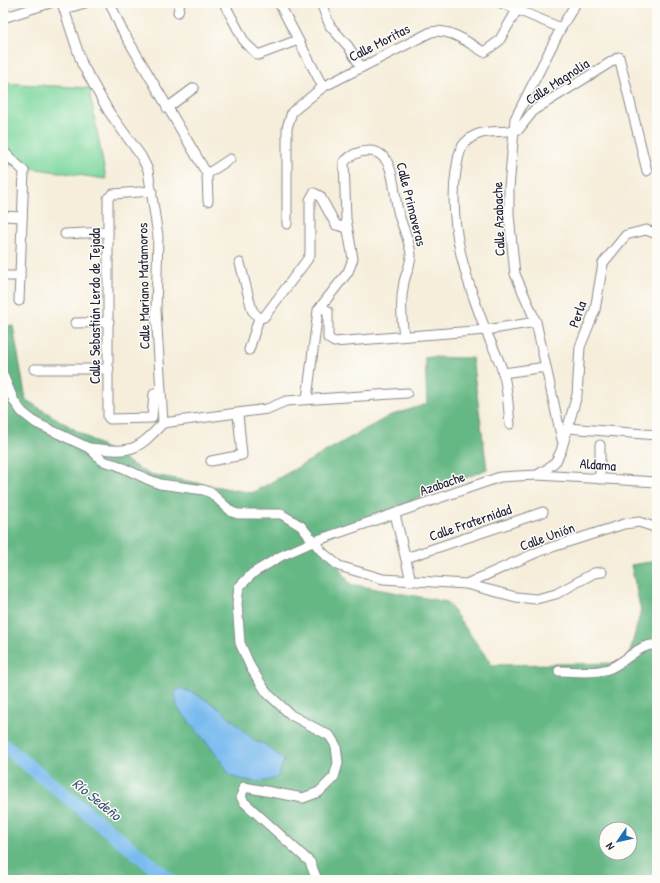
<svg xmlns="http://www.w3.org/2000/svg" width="660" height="883" viewBox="0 0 660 883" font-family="'Patrick Hand',sans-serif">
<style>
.green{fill:#7cd79d;stroke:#4f7c6c}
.forest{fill:#65b884;stroke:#446d60;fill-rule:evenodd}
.water{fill:#7abbef;stroke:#4e6e95}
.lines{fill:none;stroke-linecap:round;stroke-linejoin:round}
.river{stroke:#7abbef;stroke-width:14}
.minor-casing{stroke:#8c888b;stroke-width:11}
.minor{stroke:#fff;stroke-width:9}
.labels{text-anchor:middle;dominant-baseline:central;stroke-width:3;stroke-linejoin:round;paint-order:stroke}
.street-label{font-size:14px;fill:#22223b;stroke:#fdfcf7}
.water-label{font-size:15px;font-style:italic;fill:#41587a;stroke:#fdfcf7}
</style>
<rect width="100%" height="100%" fill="#fdfcf7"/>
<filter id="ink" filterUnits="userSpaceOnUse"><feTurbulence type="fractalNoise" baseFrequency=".025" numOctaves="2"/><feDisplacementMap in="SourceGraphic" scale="8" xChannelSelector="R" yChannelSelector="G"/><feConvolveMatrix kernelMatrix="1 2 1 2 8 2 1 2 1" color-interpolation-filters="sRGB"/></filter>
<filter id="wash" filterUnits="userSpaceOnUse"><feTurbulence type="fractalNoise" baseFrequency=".012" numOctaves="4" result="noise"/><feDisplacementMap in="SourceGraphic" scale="16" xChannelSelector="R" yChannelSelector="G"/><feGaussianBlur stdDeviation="0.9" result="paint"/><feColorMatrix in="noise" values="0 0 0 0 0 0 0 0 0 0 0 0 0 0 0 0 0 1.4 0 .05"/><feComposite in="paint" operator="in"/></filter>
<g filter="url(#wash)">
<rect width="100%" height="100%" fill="#f6eedb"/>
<polygon class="green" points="3,83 89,88 106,179 3,164"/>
<path class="forest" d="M3,325L13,326L26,400L148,474L252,493L389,416L427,404L425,357L472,358L487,469L321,539L350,584L447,602L492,665L627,663L641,611L631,565L657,561V880H3ZM606,829H630V853H606Z"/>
<path class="water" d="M179,688C213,698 231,719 256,742L265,744L284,760L278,777C261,785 248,781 230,776L220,759L177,707L175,693Z"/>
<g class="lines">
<polyline class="river" points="3,745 170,880"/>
</g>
</g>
<g filter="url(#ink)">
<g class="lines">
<defs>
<g id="minor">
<polyline points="62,3 82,64 109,112 141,156 148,170 158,236 156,311 163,423"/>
<polyline points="110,3 121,28 207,174 208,201"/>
<polyline points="224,3 245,43 258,55 298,40"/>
<polyline points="279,3 323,87"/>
<polyline points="321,3 330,26 348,46 361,67"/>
<polyline points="501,3 561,28"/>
<polyline points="64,9 85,3"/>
<polyline points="178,12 180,3"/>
<polyline points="3,18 50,3"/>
<polyline points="167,108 194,88"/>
<polyline points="3,151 24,171 19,301"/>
<polyline points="207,174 230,159"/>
<polyline points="152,191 113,194 108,198 108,417 110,419 152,418 154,394 160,390"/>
<polyline points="3,216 22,217"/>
<path d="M287,224V128L292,112L323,87L431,32C451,28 468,43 484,52L499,41L517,10"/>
<polyline points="65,234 108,232"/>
<polyline points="240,263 252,310 259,318 264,317 307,260 310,254 310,200 314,193 320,196 336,225 347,228"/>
<polyline points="3,276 20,276"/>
<polyline points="321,307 328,311 328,338 334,342 486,330 536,322"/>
<polyline points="75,323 109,322"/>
<polyline points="249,350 259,318"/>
<polyline points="34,369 109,369"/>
<polyline points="503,373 546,367"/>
<polyline points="3,375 14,401 22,412 36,423 89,448 103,461 117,465 147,479 160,484 204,490 211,493 232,512 238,514 281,514 301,526 323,553 339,566 383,579 466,584 516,597 536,599 556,594 594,573 602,572"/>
<path d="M307,399L318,310L348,272L353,259L346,219L344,162C351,155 358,151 368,151C396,150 393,192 398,211C401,225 410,240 411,255C411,264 406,273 404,282C400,301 401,317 404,336"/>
<polyline points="163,423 267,409 286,401 407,393"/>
<path d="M510,424C508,407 508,388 503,373C499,358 491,344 486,331C466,280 448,226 456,171C458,162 458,150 465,143C480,126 500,135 519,129L534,110L619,57L647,171"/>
<polyline points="567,428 657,435"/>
<polyline points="562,440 536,322 515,274 509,215 509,188 515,119 561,28 576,3"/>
<path d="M89,448C130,452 134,454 163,423"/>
<polyline points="211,461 242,455 238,414"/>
<polyline points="537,475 657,482"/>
<polyline points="600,479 600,445"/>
<polyline points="395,514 411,581"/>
<polyline points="406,558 543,512"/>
<polyline points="466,584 540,551 624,524 639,522 657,528"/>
<path d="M559,671C574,671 593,674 608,669C625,664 638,643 657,645"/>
<polyline points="317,880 310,862 244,802 241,797 244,787 303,798 319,792 334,777 338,763 336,746 330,736 291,715 267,693 251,668 240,643 237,603 239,587 253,573 281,556 315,541 500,477 537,475 547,469 556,461 561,451 577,395 580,347 595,310 603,263 626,235 646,230 657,234"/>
</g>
</defs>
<use href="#minor" class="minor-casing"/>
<use href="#minor" class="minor"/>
</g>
</g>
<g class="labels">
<g class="street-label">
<text transform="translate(379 42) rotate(-27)">Calle Moritas</text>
<text transform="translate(557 81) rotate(-33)">Calle Magnolia</text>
<text transform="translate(412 204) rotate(76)">Calle Primaveras</text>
<text transform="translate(498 219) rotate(-92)">Calle Azabache</text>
<text transform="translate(143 286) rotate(-91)">Calle Mariano Matamoros</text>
<text transform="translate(94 306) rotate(-90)">Calle Sebastián Lerdo de Tejada</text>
<text transform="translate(577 314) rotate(-71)">Perla</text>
<text transform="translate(598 464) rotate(4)">Aldama</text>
<text transform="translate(442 483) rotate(-19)">Azabache</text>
<text transform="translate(470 522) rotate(-19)">Calle Fraternidad</text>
<text transform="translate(547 536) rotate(-20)">Calle Unión</text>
</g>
<g class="water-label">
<text transform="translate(97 799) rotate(39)">Río Sedeño</text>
</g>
</g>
<rect width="660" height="883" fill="none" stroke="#fdfcf7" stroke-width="16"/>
<g transform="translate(618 841) rotate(236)"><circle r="19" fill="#fdfcf7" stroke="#a5a5ac"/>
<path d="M0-3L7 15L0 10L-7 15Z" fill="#1f6fb2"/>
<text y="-6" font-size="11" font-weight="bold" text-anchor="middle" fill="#22223b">N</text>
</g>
</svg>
